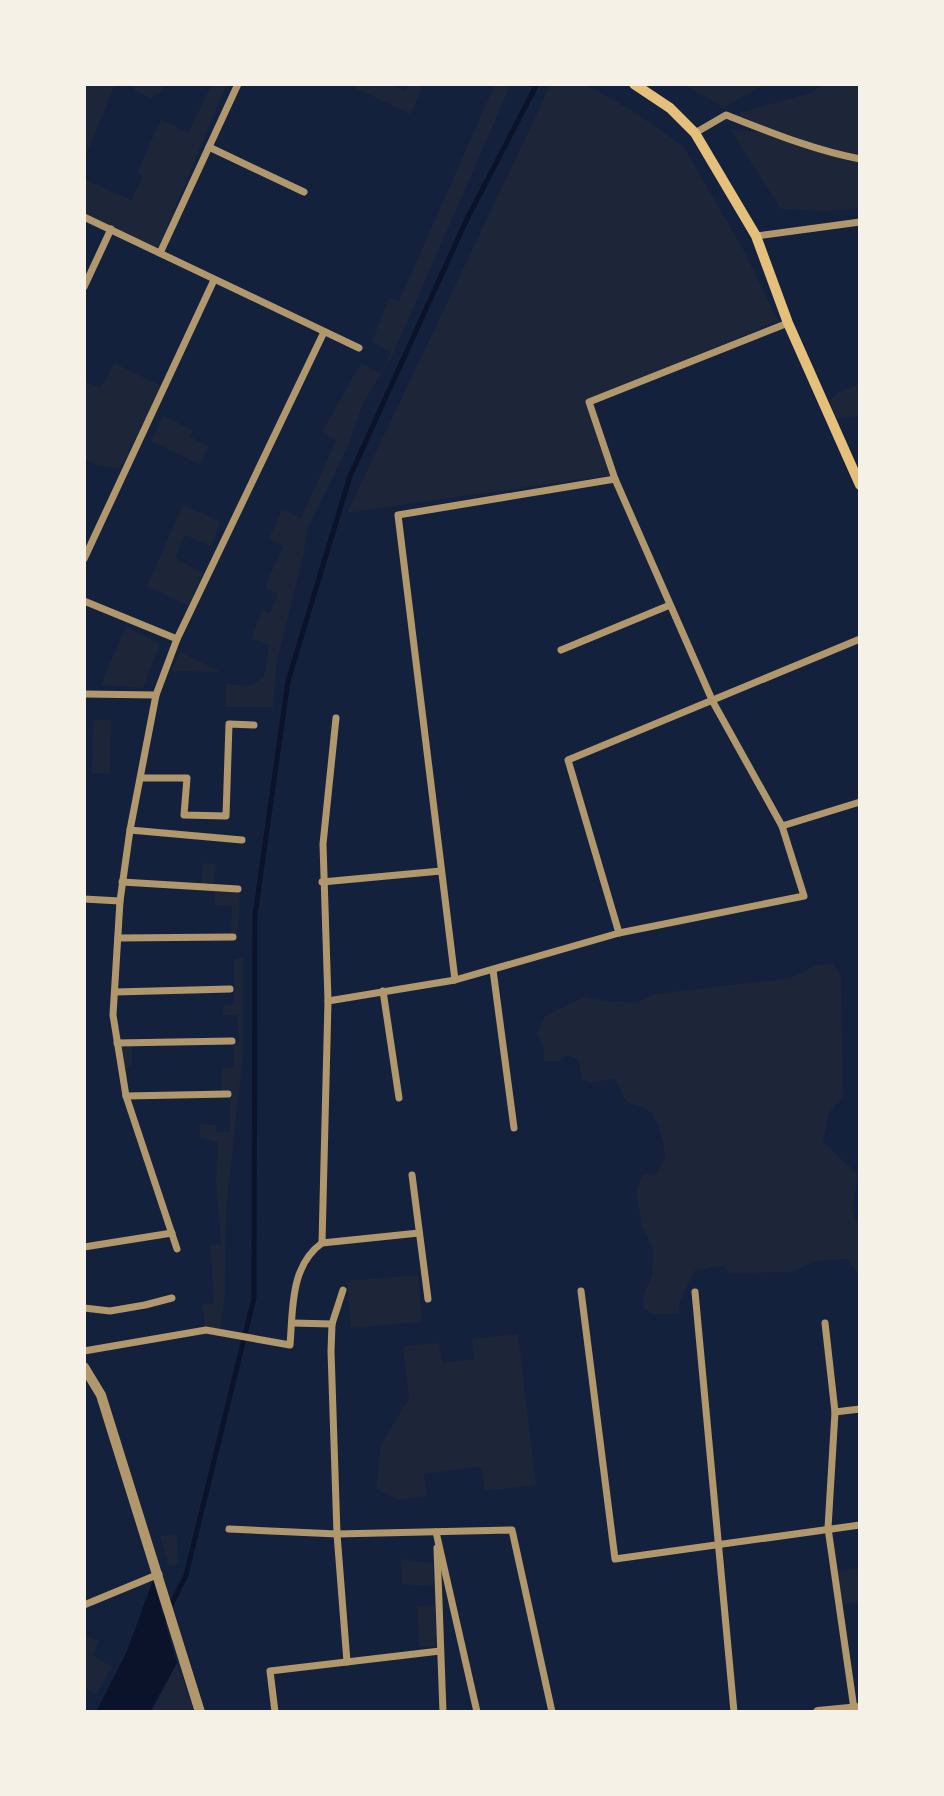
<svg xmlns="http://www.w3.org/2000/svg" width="944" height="1796" viewBox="0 0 944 1796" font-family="Manrope,sans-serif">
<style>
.green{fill:#1d2539}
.water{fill:#0b132b}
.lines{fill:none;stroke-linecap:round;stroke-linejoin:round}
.stream{stroke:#0b132b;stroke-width:5}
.minor{stroke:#b1986c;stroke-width:7}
.tertiary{stroke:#b1986c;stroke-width:10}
.secondary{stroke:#e5c07b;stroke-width:10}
</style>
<rect width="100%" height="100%" fill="#14213d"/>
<g class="green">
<polygon points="84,84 115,84 87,153 84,152"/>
<polygon points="134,84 164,84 161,93 151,98 135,91"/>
<polygon points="212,84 227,84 158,248 84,214 84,179 131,200 143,176 137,173 161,119 188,133"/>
<polygon points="347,84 391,84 406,91 409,84 424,84 410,114"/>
<polygon points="495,84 511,84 393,354 362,405 348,446 307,530 304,552 277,660 273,707 225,707 226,684 250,686 264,677 269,645 251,639 262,610 270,613 278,594 265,587 283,546 269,538 282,510 301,518 336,441 322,432 361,363 380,373 391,353 372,342 389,298 399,301"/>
<polygon points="551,84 585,84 631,110 683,146 744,251 778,321 593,399 618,474 347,513"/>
<polygon points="683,84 765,84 724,108"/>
<path d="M825,84H860V157C817,146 776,132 736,114L810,93Z"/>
<polygon points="730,129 776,134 860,160 860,209 825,211 781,209"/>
<polygon points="114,363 161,386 128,454 119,469 95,465 84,459 84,381 101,388"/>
<polygon points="860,384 860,416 834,419 830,401 838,392"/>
<polygon points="163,416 193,430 190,437 208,446 200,465 151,441"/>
<polygon points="183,505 221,522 211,546 185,535 175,558 203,573 188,606 147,586"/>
<polygon points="126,626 160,644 143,688 101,685"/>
<polygon points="180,652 220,672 172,671"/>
<polygon points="93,720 111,720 110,773 92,773"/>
<polygon points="203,863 216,864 214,883 201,883"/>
<polygon points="214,889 240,891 238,935 231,935 232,906 215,905"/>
<polygon points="243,958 243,1055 226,1209 225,1295 220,1330 205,1327 202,1305 214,1303 210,1245 221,1245 216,1182 218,1142 200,1138 200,1124 216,1125 217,1132 230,1132 230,1092 222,1091 221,1068 234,1068 233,1043 239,1042 237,1015 223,1015 223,1006 234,1004 234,959"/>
<path d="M833,963L841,976L843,1098L829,1112L823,1141L858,1175L852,1211L860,1228V1278L848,1259L818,1261L791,1272L731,1273L723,1266L694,1271L679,1304V1314H651L644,1309L643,1295L652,1276L653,1251L642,1225L636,1192L643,1174L655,1176L666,1156C662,1140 659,1115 643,1107C637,1104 633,1106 627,1101C620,1095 621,1085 614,1078L593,1083L582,1080L579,1060L567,1055L560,1061H544V1048L537,1034L545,1016L584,997C592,1000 631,1004 637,1002C643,1000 648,996 654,994L791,978L817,965Z"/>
<polygon points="120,1046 132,1046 132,1067 124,1068"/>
<polygon points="418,1275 422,1322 351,1328 347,1281"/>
<polygon points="518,1334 536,1485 485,1491 481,1467 424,1474 427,1496 399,1500 376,1489 380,1447 409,1398 403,1347 439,1343 442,1363 474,1359 472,1339"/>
<polygon points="177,1535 178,1564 169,1566 160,1536"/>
<polygon points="401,1559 433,1563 433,1586 402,1584"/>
<polygon points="860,1568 860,1602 842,1605 837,1571"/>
<polygon points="435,1605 436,1646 419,1646 417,1606"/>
<polygon points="84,1636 99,1640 93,1655 112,1667 96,1694 84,1687"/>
<polygon points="177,1663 194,1712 152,1712"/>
</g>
<polygon class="water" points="153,1580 177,1663 150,1712 96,1712 127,1651"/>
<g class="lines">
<polyline class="stream" points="161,1625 186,1575 254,1298 255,915 288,681 350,476 466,221 537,84"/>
<g class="minor">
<path d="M695,133L726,115C770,132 813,150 860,159"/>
<polyline points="209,147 304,192"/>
<polyline points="84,217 359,348"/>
<polyline points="756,236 860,222"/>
<polyline points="160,253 238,84"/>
<polyline points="84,287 111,229"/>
<polyline points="84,559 214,280"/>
<polyline points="84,601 177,639"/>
<polyline points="561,650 670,605"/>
<polyline points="84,694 156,695"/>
<polyline points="141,778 187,778 184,815 226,816 229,724 254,725"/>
<polyline points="782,826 860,802"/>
<polyline points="130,830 242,840"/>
<polyline points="122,882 238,889"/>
<polyline points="322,882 441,871"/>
<polyline points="84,899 120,901"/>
<polyline points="619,933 568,760 860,639"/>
<polyline points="118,938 233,937"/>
<polyline points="493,970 514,1128"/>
<polyline points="455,980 398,515 615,479"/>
<polyline points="383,991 399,1098"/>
<polyline points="115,992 230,989"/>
<polyline points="328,1001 455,980 619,933 804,896 782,826 713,702 615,479 589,402 788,323"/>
<polyline points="117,1043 232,1041"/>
<polyline points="126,1096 228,1094"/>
<polyline points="412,1175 428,1299"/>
<polyline points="322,1243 419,1233"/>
<polyline points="84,1247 172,1233"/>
<polyline points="177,1249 126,1096 113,1015 120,901 130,830 156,695 177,639 324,332"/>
<polyline points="343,1290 332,1324 331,1351 337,1534 347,1662"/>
<polyline points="581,1291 615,1559 860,1525"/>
<polyline points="695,1292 734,1712"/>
<polyline points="84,1308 110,1311 145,1305 172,1298"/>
<polyline points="292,1323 332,1324"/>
<polyline points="825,1323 835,1412 828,1528 854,1709"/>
<path d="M84,1351L206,1330L290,1345C293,1309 290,1266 322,1243L328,1001L323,844L336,718"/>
<polyline points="835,1412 860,1409"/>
<polyline points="229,1529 337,1534 512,1530 552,1712"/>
<polyline points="436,1532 477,1712"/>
<polyline points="437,1548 443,1712"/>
<polyline points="84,1605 159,1574"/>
<polyline points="275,1712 270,1671 440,1651"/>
</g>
<g class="tertiary">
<polyline points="84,1367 101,1395 200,1712"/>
<polyline points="818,1712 860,1708"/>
</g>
<polyline class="secondary" points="634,84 670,108 695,133 756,236 788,323 860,485"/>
</g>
<rect width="944" height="1796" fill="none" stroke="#f6f1e7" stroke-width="172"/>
</svg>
